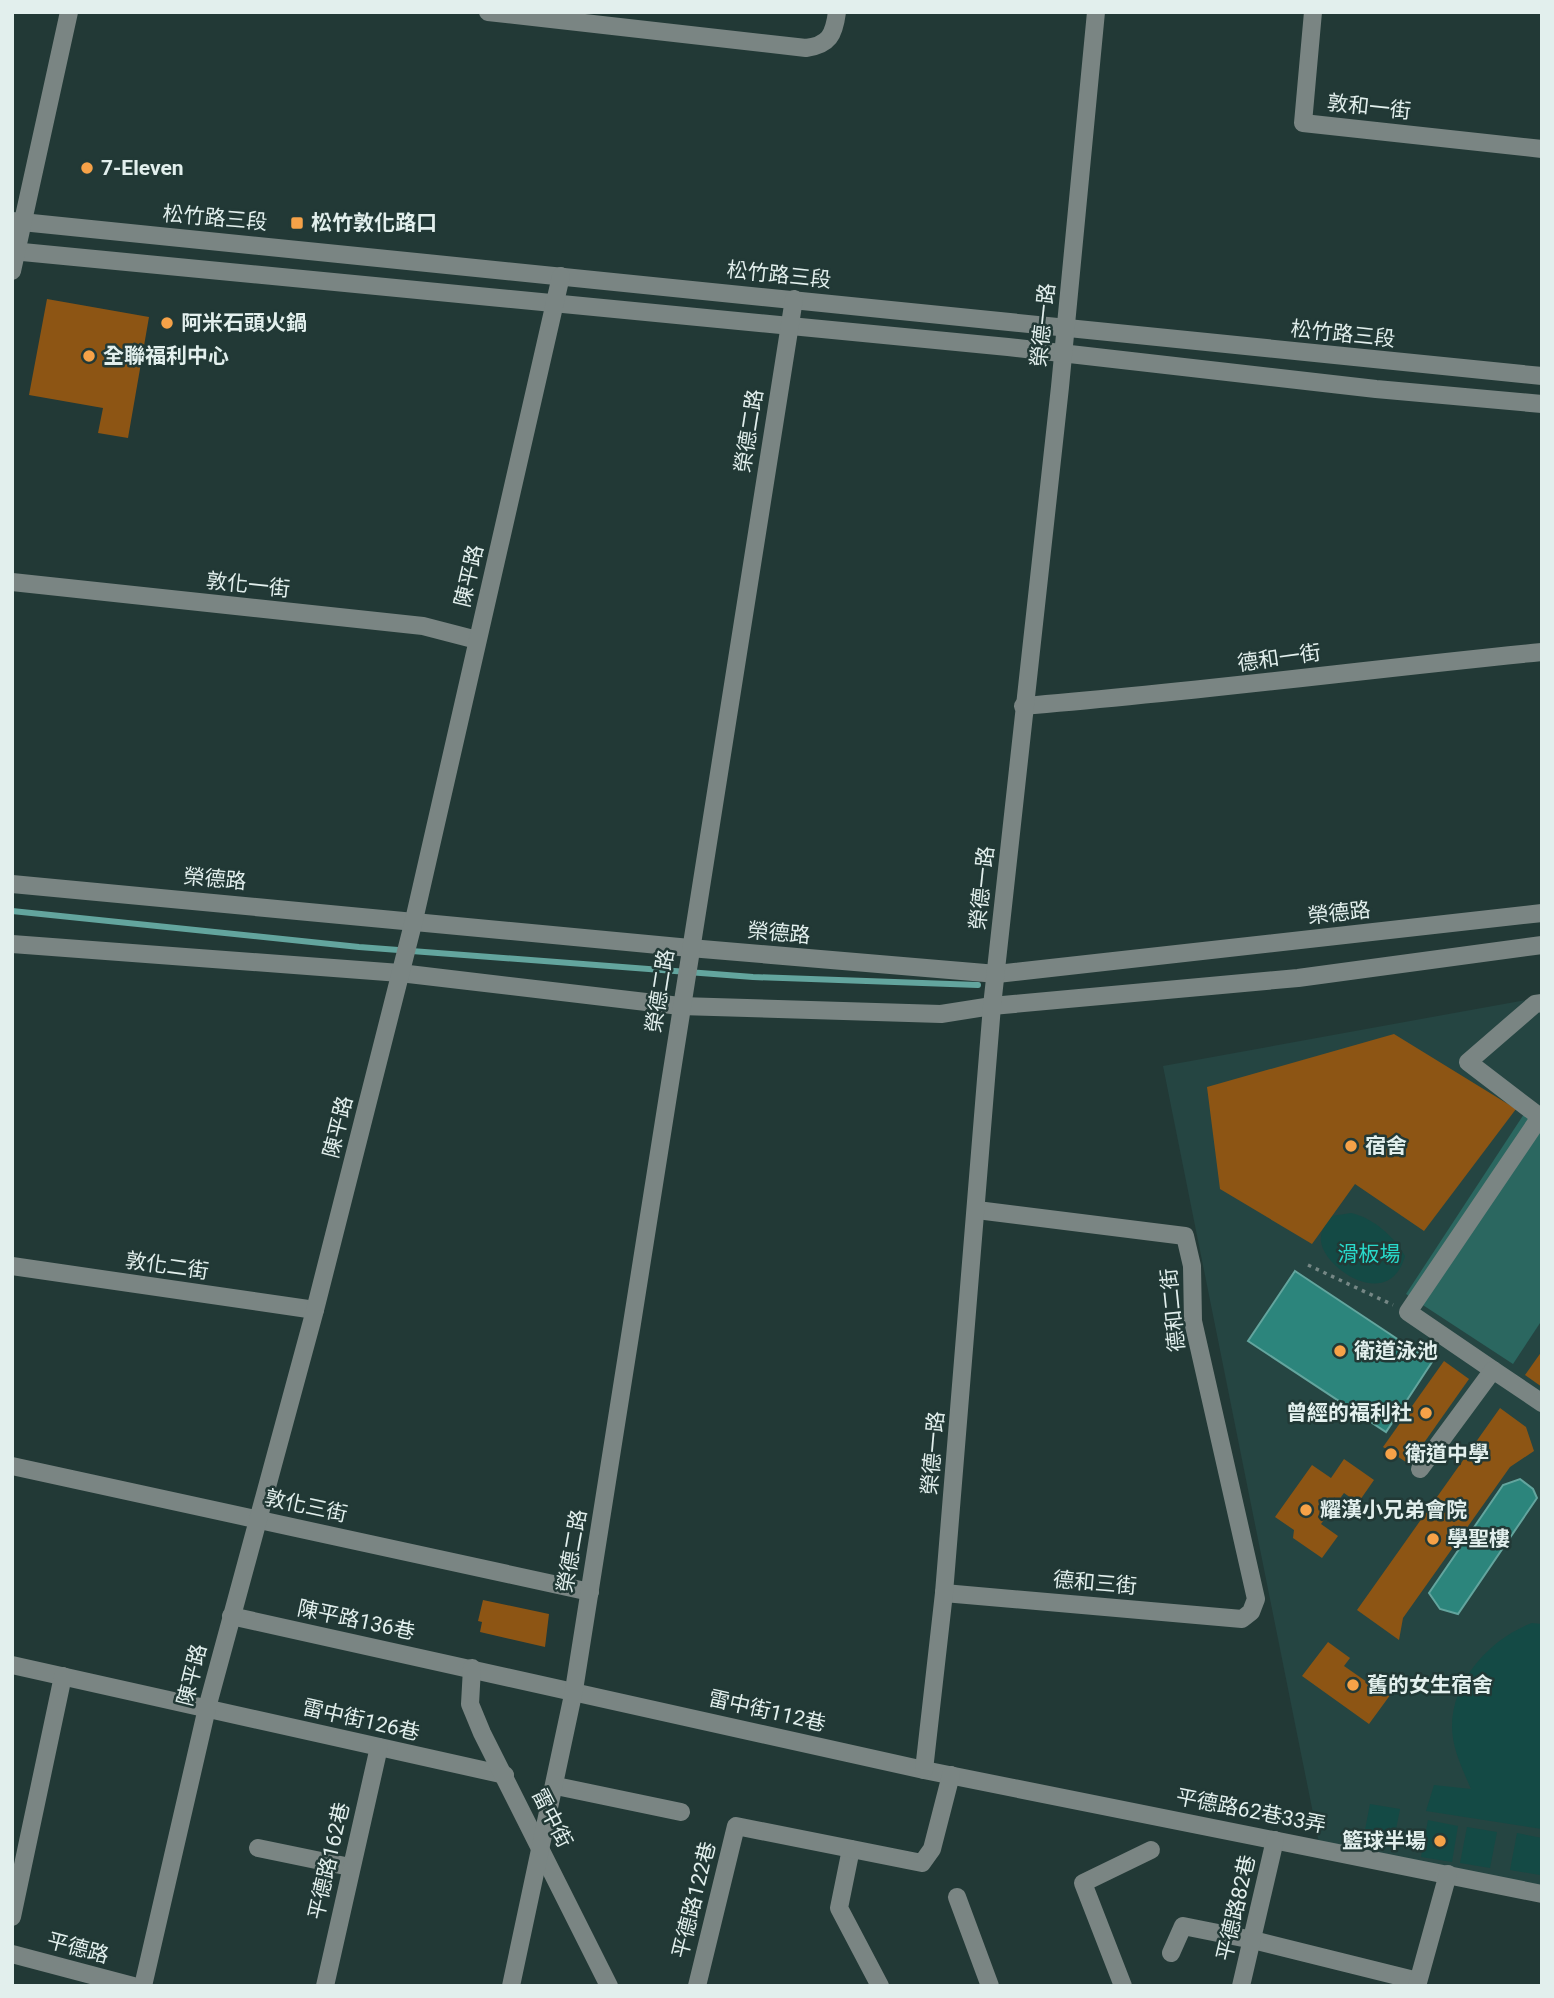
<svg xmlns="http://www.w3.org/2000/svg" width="1554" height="1998" viewBox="0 0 1554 1998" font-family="Roboto,'Noto Sans TC',sans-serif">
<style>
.built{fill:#254542}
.green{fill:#144a45}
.forest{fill:#2b6760}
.water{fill:#2c857c;stroke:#63a59e;stroke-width:2}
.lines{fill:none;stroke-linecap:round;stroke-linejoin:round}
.stream{stroke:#63a59e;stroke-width:6}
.building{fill:#8d5514}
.path{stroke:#758785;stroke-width:3.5;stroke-dasharray:3.5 5;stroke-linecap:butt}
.minor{stroke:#7a8583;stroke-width:18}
.poi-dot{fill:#f6a248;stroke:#223936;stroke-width:2.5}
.labels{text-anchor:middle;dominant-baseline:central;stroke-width:5;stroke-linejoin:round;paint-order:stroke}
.street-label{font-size:21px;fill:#e2efed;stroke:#223936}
.poi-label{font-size:21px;font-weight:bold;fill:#e2efed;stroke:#223936;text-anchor:start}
.park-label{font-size:21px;fill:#28dacb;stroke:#223936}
</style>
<rect width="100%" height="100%" fill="#223936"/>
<polygon class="built" points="1542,997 1542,1890 1319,1843 1163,1066"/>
<g class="green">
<path d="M1351,1213C1373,1218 1394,1236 1405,1256C1389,1313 1323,1268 1321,1241C1320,1231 1326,1223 1332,1216Z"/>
<path d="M1532,1623L1542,1624V1829L1426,1811L1434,1785L1471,1789C1462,1768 1452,1748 1452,1726C1452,1680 1491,1638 1532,1623Z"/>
<polygon points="1370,1804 1400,1809 1393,1845 1363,1840"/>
<polygon points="1428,1820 1458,1826 1452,1862 1421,1857"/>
<polygon points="1467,1827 1497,1832 1490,1868 1460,1863"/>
<polygon points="1517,1833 1542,1838 1540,1875 1510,1870"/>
</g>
<polygon class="forest" points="1524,1114 1542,1126 1542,1320 1513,1364 1406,1294"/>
<g class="water">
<polygon points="1295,1271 1432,1362 1386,1432 1248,1341"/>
<polygon points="1520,1479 1533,1489 1537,1498 1458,1614 1440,1609 1429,1593 1503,1485"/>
</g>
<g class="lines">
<polyline class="stream" points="12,911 359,947 753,977 978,985"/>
</g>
<g class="building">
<polygon points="47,299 149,317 128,438 98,433 103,408 29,395"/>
<polygon points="1394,1034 1516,1109 1424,1231 1355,1184 1312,1244 1220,1189 1207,1087"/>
<polygon points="1542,1351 1542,1387 1525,1375"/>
<polygon points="1444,1361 1469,1379 1409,1464 1383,1447"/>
<polygon points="1500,1408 1526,1427 1534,1451 1510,1467 1403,1618 1399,1640 1357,1610"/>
<polygon points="1344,1459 1374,1480 1358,1503 1344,1493 1321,1524 1338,1536 1322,1558 1293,1538 1294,1530 1275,1517 1312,1465 1331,1478"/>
<polygon points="483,1600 549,1614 545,1647 480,1632 482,1622 478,1621"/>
<polygon points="1328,1642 1350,1658 1344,1666 1367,1682 1374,1672 1396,1687 1369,1724 1302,1676"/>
</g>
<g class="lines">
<polyline class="path" points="1308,1265 1393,1305"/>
<g class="minor">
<path d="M488,12L806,48C829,45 834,35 837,12"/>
<polyline points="1313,12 1303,123 1542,149"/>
<polyline points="12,221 1542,376"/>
<polyline points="12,251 1008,347 1376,389 1542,404"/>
<polyline points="12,271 69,12"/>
<polyline points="12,582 423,626 477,640"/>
<path d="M1023,706C1197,692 1369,669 1542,652"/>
<polyline points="12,884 690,948 997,974 1542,913"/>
<polyline points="12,944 400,973 680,1006 941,1014 992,1006 1298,978 1542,945"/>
<polyline points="12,1266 315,1310"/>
<polyline points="1493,1370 1408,1312 1540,1117 1468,1062 1535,1004 1542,1003"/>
<polyline points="12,1466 590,1592"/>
<polyline points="1420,1469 1493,1370 1542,1403"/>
<polyline points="944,1593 1242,1619 1251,1612 1256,1599 1193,1321 1192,1266 1185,1236 977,1210"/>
<polyline points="231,1616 924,1770 1542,1894"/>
<polyline points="12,1665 505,1775"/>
<polyline points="472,1668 470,1704 482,1733 609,1986"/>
<polyline points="924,1770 944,1593 992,1006 1060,387 1096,12"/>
<polyline points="556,1786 681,1812"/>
<polyline points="258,1848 350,1867"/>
<polyline points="851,1849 839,1908 880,1986"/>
<polyline points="957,1897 990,1986"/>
<polyline points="12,1917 63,1676"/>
<polyline points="1171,1953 1183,1926 1253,1940 1418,1981"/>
<polyline points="12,1954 133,1986"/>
<polyline points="143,1986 207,1708 315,1310 414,920 561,276"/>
<polyline points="325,1986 379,1747"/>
<polyline points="511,1986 574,1690 794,299"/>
<polyline points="697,1986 736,1826 922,1863 932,1849 951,1775"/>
<polyline points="1123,1986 1083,1883 1151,1850"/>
<polyline points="1241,1986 1275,1840"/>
<polyline points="1417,1986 1448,1874"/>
</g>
</g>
<g class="poi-dot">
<circle cx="87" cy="168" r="7"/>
<rect x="290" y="216" width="14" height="14" rx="3.5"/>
<circle cx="167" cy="323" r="7"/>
<circle cx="89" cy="356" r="7"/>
<circle cx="1351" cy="1146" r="7"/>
<circle cx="1340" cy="1351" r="7"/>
<circle cx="1426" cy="1413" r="7"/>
<circle cx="1391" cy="1454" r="7"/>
<circle cx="1306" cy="1510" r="7"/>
<circle cx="1433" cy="1539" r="7"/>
<circle cx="1353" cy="1685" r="7"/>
<circle cx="1440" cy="1841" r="7"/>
</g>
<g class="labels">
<g class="street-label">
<text transform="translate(1369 107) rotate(6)">敦和一街</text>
<text transform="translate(215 218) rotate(5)">松竹路三段</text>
<text transform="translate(779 275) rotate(6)">松竹路三段</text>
<text transform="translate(1043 325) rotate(-84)">榮德一路</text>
<text transform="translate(1343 334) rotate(6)">松竹路三段</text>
<text transform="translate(749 431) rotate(-81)">榮德二路</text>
<text transform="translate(469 576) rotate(-77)">陳平路</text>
<text transform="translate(248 585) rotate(6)">敦化一街</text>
<text transform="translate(1279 658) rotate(-8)">德和一街</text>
<text transform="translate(215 879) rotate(5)">榮德路</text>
<text transform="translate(982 888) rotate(-84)">榮德一路</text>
<text transform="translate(1339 913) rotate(-6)">榮德路</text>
<text transform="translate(779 933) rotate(5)">榮德路</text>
<text transform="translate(660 991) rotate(-81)">榮德二路</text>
<text transform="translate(338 1127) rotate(-76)">陳平路</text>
<text transform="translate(167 1266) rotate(8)">敦化二街</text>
<text transform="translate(1173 1310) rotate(-96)">德和二街</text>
<text transform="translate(933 1453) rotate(-85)">榮德一路</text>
<text transform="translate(306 1506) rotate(12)">敦化三街</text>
<text transform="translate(572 1551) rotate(-80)">榮德二路</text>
<text transform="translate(1095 1583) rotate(5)">德和三街</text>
<text transform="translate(356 1620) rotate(12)">陳平路136巷</text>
<text transform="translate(192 1675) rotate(-76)">陳平路</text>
<text transform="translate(767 1711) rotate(13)">雷中街112巷</text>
<text transform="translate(361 1720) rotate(13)">雷中街126巷</text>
<text transform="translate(1251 1811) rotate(11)">平德路62巷33弄</text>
<text transform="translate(552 1818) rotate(63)">雷中街</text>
<text transform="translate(329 1861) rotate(-77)">平德路162巷</text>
<text transform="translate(694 1900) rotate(-76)">平德路122巷</text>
<text transform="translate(1236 1908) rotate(-77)">平德路82巷</text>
<text transform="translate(78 1948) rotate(15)">平德路</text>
</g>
<g class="poi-label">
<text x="101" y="168">7-Eleven</text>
<text x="311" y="223">松竹敦化路口</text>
<text x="181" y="323">阿米石頭火鍋</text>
<text x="103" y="356">全聯福利中心</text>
<text x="1365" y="1146">宿舍</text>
<text x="1354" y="1351">衛道泳池</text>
<text x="1412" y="1413" text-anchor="end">曾經的福利社</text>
<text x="1405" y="1454">衛道中學</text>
<text x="1320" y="1510">耀漢小兄弟會院</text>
<text x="1447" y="1539">學聖樓</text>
<text x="1367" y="1685">舊的女生宿舍</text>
<text x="1426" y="1841" text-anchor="end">籃球半場</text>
</g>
<g class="park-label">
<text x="1369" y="1254">滑板場</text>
</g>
</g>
<rect width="1554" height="1998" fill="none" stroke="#e2efed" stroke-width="28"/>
</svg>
